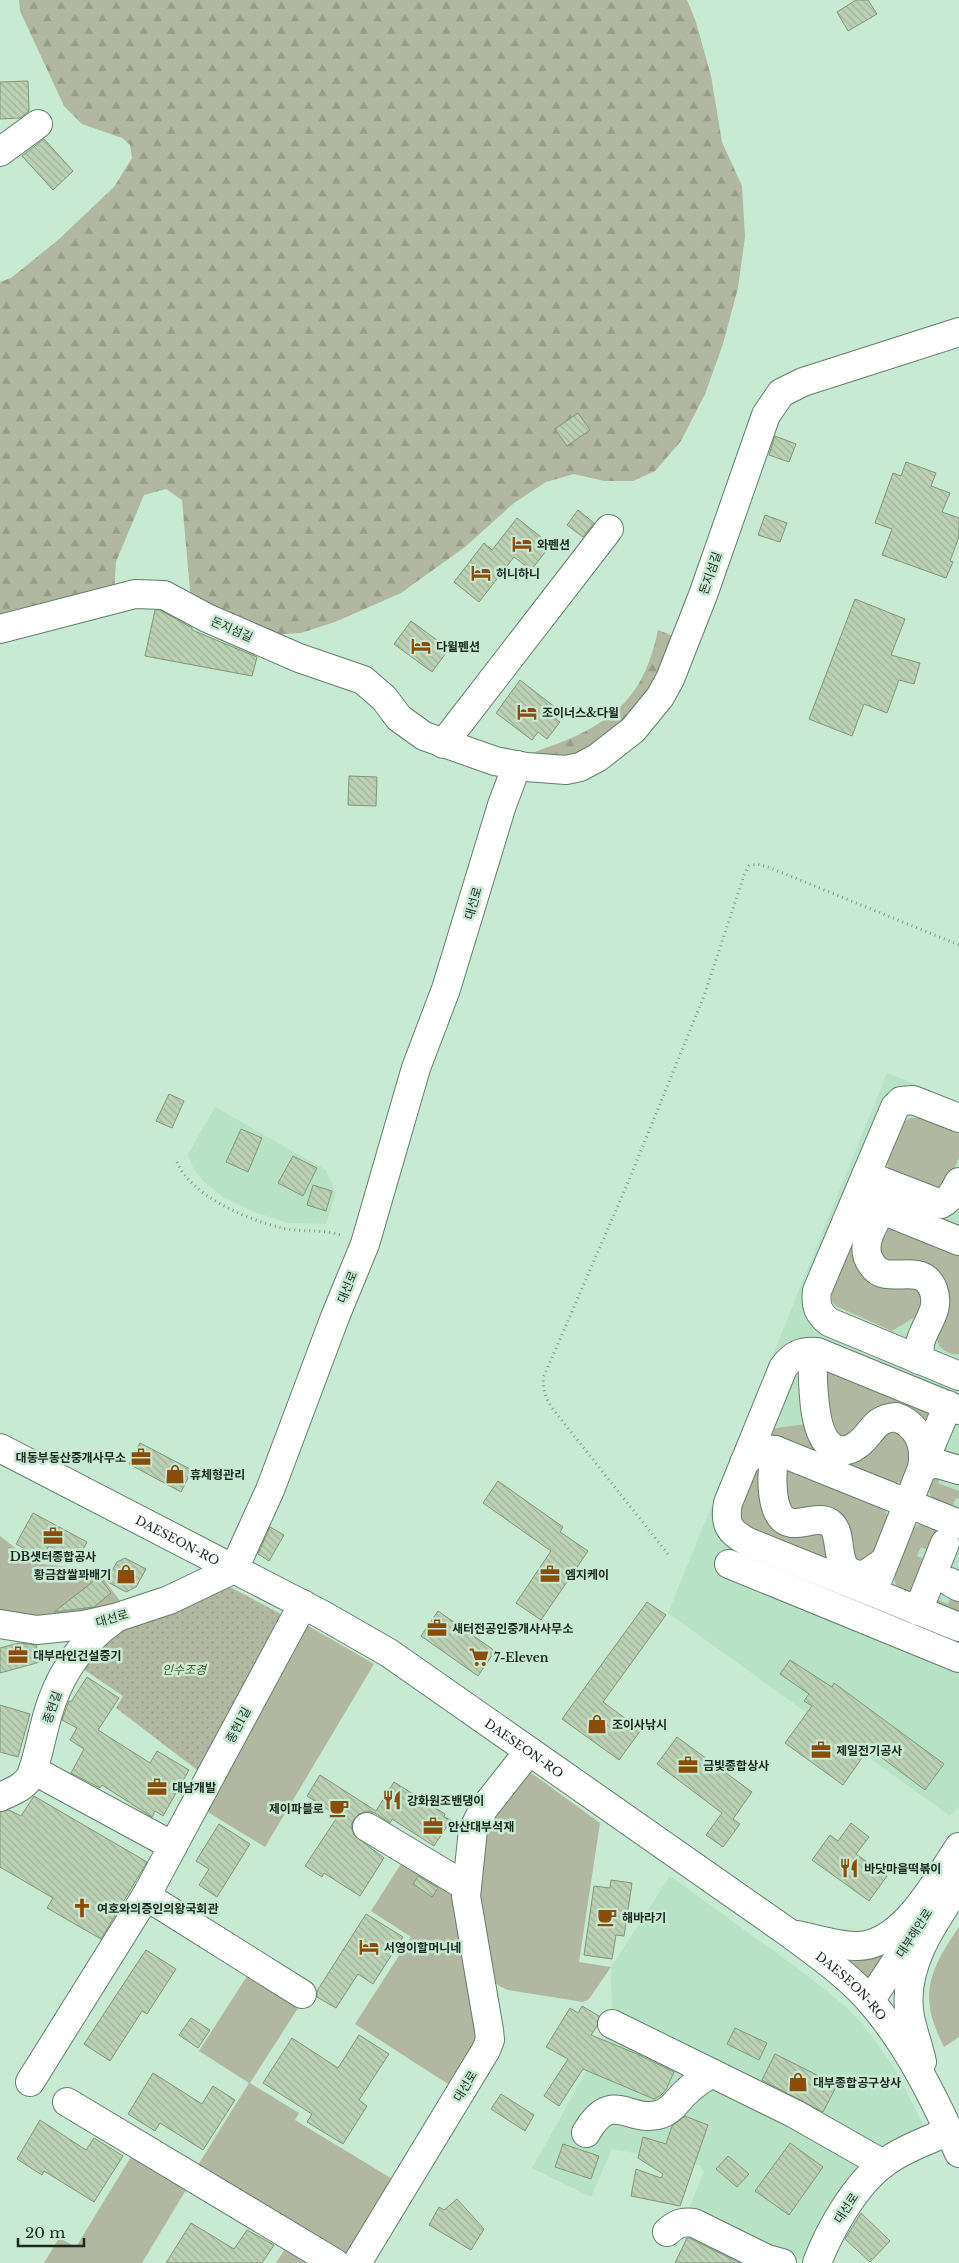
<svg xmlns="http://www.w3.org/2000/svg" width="959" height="2263" viewBox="0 0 959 2263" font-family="'Libre Baskerville','Noto Sans KR',serif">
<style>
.built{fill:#b8e2c6}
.green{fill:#b2b7a1}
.forest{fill:url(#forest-firs)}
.garden{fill:url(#garden-dots)}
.building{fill:url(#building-back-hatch);stroke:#819579}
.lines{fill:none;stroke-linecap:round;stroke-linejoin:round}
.minor-casing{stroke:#607f6a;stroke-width:30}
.path{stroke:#819a89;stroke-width:3;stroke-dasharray:1 4;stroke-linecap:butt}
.minor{stroke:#fff;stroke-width:28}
.labels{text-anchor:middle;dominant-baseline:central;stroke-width:5;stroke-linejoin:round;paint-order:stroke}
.poi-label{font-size:12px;font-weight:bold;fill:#1b281f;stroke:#c8ead3;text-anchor:start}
.street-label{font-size:12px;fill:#1b281f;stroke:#c8ead3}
.park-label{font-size:12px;font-style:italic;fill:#505924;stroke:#c8ead3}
</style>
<defs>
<pattern id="forest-firs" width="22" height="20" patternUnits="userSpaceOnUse" patternTransform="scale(1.25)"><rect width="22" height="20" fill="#b2b7a1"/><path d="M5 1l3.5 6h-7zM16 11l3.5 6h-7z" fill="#989d8a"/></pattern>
<pattern id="garden-dots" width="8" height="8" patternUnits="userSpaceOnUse" patternTransform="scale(1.25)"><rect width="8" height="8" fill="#b2b7a1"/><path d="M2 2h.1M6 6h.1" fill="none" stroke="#989d8a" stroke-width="1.8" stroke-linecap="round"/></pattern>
<pattern id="building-back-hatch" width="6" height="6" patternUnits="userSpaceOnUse" patternTransform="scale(1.25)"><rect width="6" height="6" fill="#bcd1b3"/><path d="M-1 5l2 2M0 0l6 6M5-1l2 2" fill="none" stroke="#a1b39a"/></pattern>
</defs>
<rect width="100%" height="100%" fill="#c8ead3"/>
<g class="built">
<polygon points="887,1073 959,1102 959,1807 950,1816 668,1613"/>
<polygon points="215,1107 326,1170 336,1193 326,1224 288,1223 252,1211 223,1197 203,1181 193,1168 188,1154"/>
<polygon points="670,1876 804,1973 845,2006 862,2023 893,2066 924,2126 925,2131 885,2151 612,2015 611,1967"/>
<polygon points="609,2031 790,2119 861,2171 809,2257 799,2259 789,2259 686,2216 704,2172 699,2165 612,2149 591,2197 532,2168"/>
</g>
<g class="green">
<polygon points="911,1118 919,1118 959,1134 959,1157 944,1195 890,1171 886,1161 902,1123"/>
<path d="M893,1228L959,1255V1354C953,1355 949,1353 944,1350C929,1339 941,1320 945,1305L883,1267L875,1239L886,1230Z"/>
<polygon points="857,1234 856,1249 925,1287 923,1312 892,1331 836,1306 832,1301 832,1292"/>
<polygon points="826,1370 933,1412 925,1431 917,1419 855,1439 827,1433"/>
<polygon points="898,1423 915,1454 903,1481 887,1484 769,1434 769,1429 806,1424 821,1447"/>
<polygon points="761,1466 772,1521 827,1530 826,1556 821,1558 750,1531 740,1520 738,1507 753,1470"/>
<polygon points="785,1466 884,1508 889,1520 871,1563 860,1568 847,1549 791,1517 782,1468"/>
<path d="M932,1474L941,1475L938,1483L959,1491V1499L956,1498L951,1509C932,1499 924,1497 932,1474Z"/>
<polygon points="923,1523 957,1536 959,1547 936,1599 948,1604 952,1594 959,1592 959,1616 934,1605 932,1552 921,1547 917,1556 932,1562 918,1591 908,1594 899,1589 895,1583 894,1572 911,1529"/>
<polygon points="0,1536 34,1563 97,1570 123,1605 53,1624 0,1612"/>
<polygon points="305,1624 374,1664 265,1847 206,1811"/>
<polygon points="530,1772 600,1823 579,1962 611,1967 589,1999 583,2002 508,1990 499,1986 491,1978 476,1903 488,1823"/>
<polygon points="406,1856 455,1888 480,2039 451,2086 355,2024 411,1937 371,1911"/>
<path d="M959,1927V2037L944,2047C918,1996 928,1972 959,1927Z"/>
<polygon points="896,1941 870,1979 842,1955"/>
<polygon points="249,1973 300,2005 250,2083 299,2113 295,2120 394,2180 346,2254 342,2254 198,2165 249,2083 199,2051"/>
<polygon points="134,2152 189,2185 142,2263 44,2263 59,2238 76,2247"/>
<polygon points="286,2247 314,2263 276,2263"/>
</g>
<g class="forest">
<polygon points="19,0 687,0 696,22 711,76 722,142 742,186 745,237 738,288 723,344 705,394 681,441 655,471 633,481 604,481 574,474 546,482 514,503 465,547 401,593 335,622 301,633 271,635 191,602 182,500 166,489 144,495 116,562 114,592 0,625 0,282 11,278 58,240 114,187 132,158 130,145 122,138 82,124 64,106 20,11"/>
<path d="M658,630L681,639L654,697L582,761L530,754C546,747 565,742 580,734C628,710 647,682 658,630Z"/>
</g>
<polygon class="garden" points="223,1585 230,1587 281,1614 284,1617 201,1773 116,1708 123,1696 83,1669 104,1636"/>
<g class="building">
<polygon points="856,0 868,0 877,14 848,31 837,12"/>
<polygon points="28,81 29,111 20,118 0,119 0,82"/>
<polygon points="44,139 73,171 53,190 22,156"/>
<polygon points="578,413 590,430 567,446 555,429"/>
<polygon points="775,436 796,444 789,462 769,455"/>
<polygon points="906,462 936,473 931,486 950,493 942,512 959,518 959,537 950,561 953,562 946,578 882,555 892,529 875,523 893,473 901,476"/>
<polygon points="578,510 594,523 583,537 567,525"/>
<polygon points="765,515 787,523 780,542 758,535"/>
<polygon points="517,518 551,545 531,570 514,557 479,602 454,582 484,543 492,550"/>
<polygon points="855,599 905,619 891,655 920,663 914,684 899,680 887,713 864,704 852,736 809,719"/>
<polygon points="155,610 160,610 192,628 192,630 257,657 252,676 145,656"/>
<polygon points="411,621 449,649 432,672 394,644"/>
<polygon points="520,680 556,708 550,715 560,722 547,739 538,732 532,740 496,713"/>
<polygon points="349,776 377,777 376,806 348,805"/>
<polygon points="169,1094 184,1101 172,1128 156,1121"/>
<polygon points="241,1129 262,1138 248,1172 226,1162"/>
<polygon points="293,1156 317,1168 303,1196 278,1183"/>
<polygon points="313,1185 332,1191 326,1211 307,1205"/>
<polygon points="140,1443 192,1470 181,1492 129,1464"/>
<polygon points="498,1481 563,1527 560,1532 588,1551 541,1620 516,1603 551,1551 483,1503"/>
<polygon points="33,1513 87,1542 77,1561 49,1546 42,1558 16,1544"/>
<polygon points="270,1527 284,1535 269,1561 258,1554"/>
<polygon points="125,1558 146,1569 136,1587 126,1592 106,1581 117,1562"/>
<polygon points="99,1577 111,1593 94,1607 54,1612"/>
<polygon points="647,1602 666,1615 603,1702 641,1730 619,1760 562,1719"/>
<polygon points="438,1611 495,1651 478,1676 421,1636"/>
<polygon points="19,1643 36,1645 40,1662 0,1673 0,1648"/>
<polygon points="790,1660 832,1687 834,1683 944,1764 925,1790 869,1748 843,1785 785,1743 812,1706 804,1701 809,1694 780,1674"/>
<polygon points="87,1677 119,1698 98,1730 150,1763 157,1751 189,1770 163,1816 155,1811 152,1817 102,1785 100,1788 71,1773 84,1749 70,1740 77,1728 62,1720 69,1701 71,1702"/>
<polygon points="0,1705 30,1714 18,1757 0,1752"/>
<polygon points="677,1737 752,1792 733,1819 740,1824 723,1847 706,1835 722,1813 657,1764"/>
<polygon points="320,1775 376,1811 394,1782 445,1814 444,1817 451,1820 434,1846 392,1819 390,1823 375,1813 367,1811 359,1814 354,1819 351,1826 354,1835 384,1858 360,1896 324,1873 322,1877 305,1866 338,1816 307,1796"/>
<polygon points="34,1796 147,1862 101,1939 47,1908 53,1898 0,1867 0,1812 9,1810 21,1816"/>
<polygon points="851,1823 869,1837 856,1854 887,1876 869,1901 812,1860 830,1835 838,1841"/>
<polygon points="219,1824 250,1844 217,1897 199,1885 209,1869 196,1861"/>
<polygon points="418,1876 438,1888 432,1897 413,1884"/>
<polygon points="611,1880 632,1883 624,1936 616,1935 612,1959 584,1955 594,1886 610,1888"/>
<polygon points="366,1914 403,1937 373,1984 358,1974 336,2008 317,1997 317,1991"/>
<polygon points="146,1950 176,1969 147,2014 142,2011 110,2061 84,2044"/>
<polygon points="582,2006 599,2016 597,2026 591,2035 637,2054 674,2072 666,2090 660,2096 654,2099 583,2069 559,2106 544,2096 568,2059 546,2047 570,2008 578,2013"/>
<polygon points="191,2018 210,2030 198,2048 179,2035"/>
<polygon points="735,2028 767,2043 759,2060 727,2044"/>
<polygon points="359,2035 389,2054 359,2100 367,2106 343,2144 307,2122 312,2114 263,2083 292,2038 338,2068"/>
<polygon points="775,2054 837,2085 823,2112 762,2080"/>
<polygon points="153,2073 202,2104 213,2086 235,2100 203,2150 160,2123 155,2131 128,2114"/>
<polygon points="501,2094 534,2115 525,2131 491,2109"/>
<polygon points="685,2116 708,2125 680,2206 631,2196 636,2169 661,2178 663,2174 638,2158 643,2137 666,2144 672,2126"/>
<polygon points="40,2120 86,2150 94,2138 123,2156 94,2202 44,2171 42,2175 17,2159"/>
<polygon points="790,2143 823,2167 789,2215 755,2191"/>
<polygon points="563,2144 599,2156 591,2179 555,2167"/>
<polygon points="728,2156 749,2174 737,2187 716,2169"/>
<polygon points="457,2199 484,2229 471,2250 429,2225 439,2207 444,2210"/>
<polygon points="861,2213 890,2241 870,2262 845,2239"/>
<polygon points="191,2223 234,2249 247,2230 274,2245 262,2263 166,2263"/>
<polygon points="687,2238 689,2238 740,2263 675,2263"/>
</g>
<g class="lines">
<defs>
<g id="minor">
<polyline points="0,152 38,124"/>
<polyline points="0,629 135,594 164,595 207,618 299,658 363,680 384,698 399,718 424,736 495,761 526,767 566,770 580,767 597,758 633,730 660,697 670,679 703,595 766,415 781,393 803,382 959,332"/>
<polyline points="443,744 609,529"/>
<path d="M959,1118L913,1100L901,1101L895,1107L817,1291C815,1305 818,1313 829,1322L959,1376"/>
<path d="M866,1175L941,1204C951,1199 954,1191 959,1182"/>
<polyline points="865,1203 959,1241"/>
<path d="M882,1210C872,1227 858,1248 873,1266C876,1271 881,1273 886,1274C903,1277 924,1267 933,1289C941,1309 926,1323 921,1340C919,1347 919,1353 919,1360"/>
<path d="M812,1352C814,1376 809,1443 839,1450C845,1451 852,1449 857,1445C873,1434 872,1419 896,1417C918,1425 926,1445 922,1468"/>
<path d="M959,1410L817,1352C801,1351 792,1355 783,1368L728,1503C724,1524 729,1532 748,1542L959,1627"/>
<path id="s1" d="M0,1448L321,1614L389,1653L789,1933C817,1954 848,1975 871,2002C909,2046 935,2100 959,2153"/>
<path d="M775,1450C772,1467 767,1520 792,1523C804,1524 820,1516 830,1523C847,1536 828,1576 865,1575L885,1561"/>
<path d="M744,1463C753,1453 761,1448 775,1450L959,1524"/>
<polyline points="923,1464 948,1405"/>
<polyline points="729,1564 959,1658"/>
<polyline points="878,1579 922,1468 935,1463 959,1470"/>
<polyline points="950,1582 959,1587"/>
<polyline points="918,1611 945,1543"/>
<polyline points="0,1624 37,1630 84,1625 115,1618 169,1600 234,1569 270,1490 335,1317 365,1244 416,1068 446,989 502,805 517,765"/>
<polyline points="33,1770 173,1846"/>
<path d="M0,1797C13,1791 23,1788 31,1776C40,1752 43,1725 52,1701C64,1668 84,1641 112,1621"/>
<polyline points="367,1827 467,1887"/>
<polyline points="146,1896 302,1994"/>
<path d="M797,1935C817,1939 837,1946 858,1946C903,1945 937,1880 959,1847"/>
<polyline points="870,2001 916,1931"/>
<polyline points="612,2024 795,2114 883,2164"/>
<path d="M922,2062C919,2047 913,2032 910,2017C901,1968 933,1923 959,1885"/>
<polyline points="30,2082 146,1896 303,1604"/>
<polyline points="67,2102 335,2263"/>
<path d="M586,2133C612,2087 630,2125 661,2114C671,2111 677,2101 684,2094C693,2085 702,2079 712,2073"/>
<path d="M667,2232C676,2224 682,2221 694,2223L767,2259L782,2263"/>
<polyline points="357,2263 486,2050 490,2040 489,2030 466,1896 473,1830 484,1808 529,1751"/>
<path d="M817,2263C829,2231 855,2185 883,2164C903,2149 927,2141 949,2131"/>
</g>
</defs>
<use href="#minor" class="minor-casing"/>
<g class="path">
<path d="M177,1162C191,1196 248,1220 282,1228C302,1233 323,1228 343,1236"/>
<path d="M668,1554L552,1408C545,1397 542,1389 544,1376L629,1180L704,996L744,875L749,866L757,864L768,867L959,945"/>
</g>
<use href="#minor" class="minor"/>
</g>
<defs>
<symbol id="hotel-bare" viewBox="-9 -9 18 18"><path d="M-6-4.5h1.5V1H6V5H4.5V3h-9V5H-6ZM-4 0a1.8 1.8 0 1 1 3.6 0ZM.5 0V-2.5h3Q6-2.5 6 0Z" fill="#894d0c" stroke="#c8ead3" stroke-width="2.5" paint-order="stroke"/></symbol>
<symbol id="office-bare" viewBox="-9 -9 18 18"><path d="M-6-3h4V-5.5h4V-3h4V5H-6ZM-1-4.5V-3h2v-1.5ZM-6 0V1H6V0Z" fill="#894d0c" stroke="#c8ead3" stroke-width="2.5" paint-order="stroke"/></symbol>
<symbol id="shop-bare" viewBox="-9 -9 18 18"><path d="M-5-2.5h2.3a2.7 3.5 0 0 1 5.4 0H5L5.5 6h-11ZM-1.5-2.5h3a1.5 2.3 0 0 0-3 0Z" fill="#894d0c" stroke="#c8ead3" stroke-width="2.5" paint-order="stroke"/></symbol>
<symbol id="supermarket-bare" viewBox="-9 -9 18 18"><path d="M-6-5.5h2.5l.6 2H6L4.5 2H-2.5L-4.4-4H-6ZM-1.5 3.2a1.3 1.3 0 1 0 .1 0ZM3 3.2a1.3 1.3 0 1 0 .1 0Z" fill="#894d0c" stroke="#c8ead3" stroke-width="2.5" paint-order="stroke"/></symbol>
<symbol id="restaurant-bare" viewBox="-9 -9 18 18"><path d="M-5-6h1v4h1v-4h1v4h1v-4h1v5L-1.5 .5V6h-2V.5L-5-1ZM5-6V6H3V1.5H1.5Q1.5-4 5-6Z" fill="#894d0c" stroke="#c8ead3" stroke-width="2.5" paint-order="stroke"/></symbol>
<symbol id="cafe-bare" viewBox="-9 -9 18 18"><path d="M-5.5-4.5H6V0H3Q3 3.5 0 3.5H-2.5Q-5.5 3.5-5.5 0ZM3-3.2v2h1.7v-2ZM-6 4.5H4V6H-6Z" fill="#894d0c" stroke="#c8ead3" stroke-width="2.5" paint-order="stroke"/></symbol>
<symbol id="church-bare" viewBox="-9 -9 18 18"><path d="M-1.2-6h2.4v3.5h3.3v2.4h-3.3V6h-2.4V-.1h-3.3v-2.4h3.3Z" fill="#894d0c" stroke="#c8ead3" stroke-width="2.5" paint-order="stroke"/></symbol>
</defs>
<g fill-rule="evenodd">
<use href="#hotel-bare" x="508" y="530" width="28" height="28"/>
<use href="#hotel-bare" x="467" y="559" width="28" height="28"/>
<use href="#hotel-bare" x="407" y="632" width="28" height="28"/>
<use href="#hotel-bare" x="513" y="698" width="28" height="28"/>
<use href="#office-bare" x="127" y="1443" width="28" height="28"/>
<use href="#shop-bare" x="161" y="1460" width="28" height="28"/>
<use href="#office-bare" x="39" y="1522" width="28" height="28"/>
<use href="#shop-bare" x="112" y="1560" width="28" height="28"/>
<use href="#office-bare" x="536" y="1560" width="28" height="28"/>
<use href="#office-bare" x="423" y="1614" width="28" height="28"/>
<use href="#office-bare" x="4" y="1641" width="28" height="28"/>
<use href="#supermarket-bare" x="465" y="1643" width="28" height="28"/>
<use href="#shop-bare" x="583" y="1710" width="28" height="28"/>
<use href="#office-bare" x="807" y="1736" width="28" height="28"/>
<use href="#office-bare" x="674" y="1751" width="28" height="28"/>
<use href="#office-bare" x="143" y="1773" width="28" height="28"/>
<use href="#restaurant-bare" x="378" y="1786" width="28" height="28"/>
<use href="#cafe-bare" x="325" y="1794" width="28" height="28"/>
<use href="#office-bare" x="419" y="1812" width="28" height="28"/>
<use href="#restaurant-bare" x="835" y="1854" width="28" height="28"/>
<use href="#church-bare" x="68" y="1894" width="28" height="28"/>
<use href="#cafe-bare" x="593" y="1903" width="28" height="28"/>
<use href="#hotel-bare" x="355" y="1933" width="28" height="28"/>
<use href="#shop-bare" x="784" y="2068" width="28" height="28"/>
</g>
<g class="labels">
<g class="poi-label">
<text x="537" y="544">와펜션</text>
<text x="496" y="573">허니하니</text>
<text x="436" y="646">다윌펜션</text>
<text x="542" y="712">조이너스&amp;다윌</text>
<text x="126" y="1457" text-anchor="end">대동부동산중개사무소</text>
<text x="190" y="1474">휴체형관리</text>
<text x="53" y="1556" text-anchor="middle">DB샛터종합공사</text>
<text x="111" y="1574" text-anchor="end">황금찹쌀꽈배기</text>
<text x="565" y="1574">엠지케이</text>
<text x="452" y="1628">새터전공인중개사사무소</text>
<text x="33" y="1655">대부라인건설중기</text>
<text x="494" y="1657">7-Eleven</text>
<text x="612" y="1724">조이사낚시</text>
<text x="836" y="1750">제일전기공사</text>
<text x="703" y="1765">금빛종합상사</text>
<text x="172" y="1787">대남개발</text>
<text x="407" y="1800">강화원조밴댕이</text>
<text x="324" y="1808" text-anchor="end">제이파블로</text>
<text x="448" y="1826">안산대부석재</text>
<text x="864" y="1868">바닷마을떡볶이</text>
<text x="97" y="1908">여호와의증인의왕국회관</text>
<text x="622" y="1917">해바라기</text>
<text x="384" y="1947">서영이할머니네</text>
<text x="813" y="2082">대부종합공구상사</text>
</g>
<g class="street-label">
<text transform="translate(710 573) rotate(-71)">돈지섬길</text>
<text transform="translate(232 629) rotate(24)">돈지섬길</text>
<text transform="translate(473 903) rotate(-74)">대선로</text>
<text transform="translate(347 1287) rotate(-68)">대선로</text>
<text stroke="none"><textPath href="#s1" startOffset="200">DAESEON-RO</textPath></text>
<text transform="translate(112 1618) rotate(-16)">대선로</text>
<text transform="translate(52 1707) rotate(-71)">종현길</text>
<text transform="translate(238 1725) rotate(-62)">종현1길</text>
<text stroke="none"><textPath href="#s1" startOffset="605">DAESEON-RO</textPath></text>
<text transform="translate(914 1933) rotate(-57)">대부해안로</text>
<text stroke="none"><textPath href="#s1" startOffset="1010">DAESEON-RO</textPath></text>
<text transform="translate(465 2086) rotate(-59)">대선로</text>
<text transform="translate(846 2208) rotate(-57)">대선로</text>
</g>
<g class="park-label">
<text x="184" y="1669">인수조경</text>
</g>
</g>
<path d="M18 2238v8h66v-8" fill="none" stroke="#1b281f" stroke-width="2.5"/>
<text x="25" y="2238" font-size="15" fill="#1b281f" stroke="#c8ead3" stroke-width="4" paint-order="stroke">20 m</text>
</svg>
